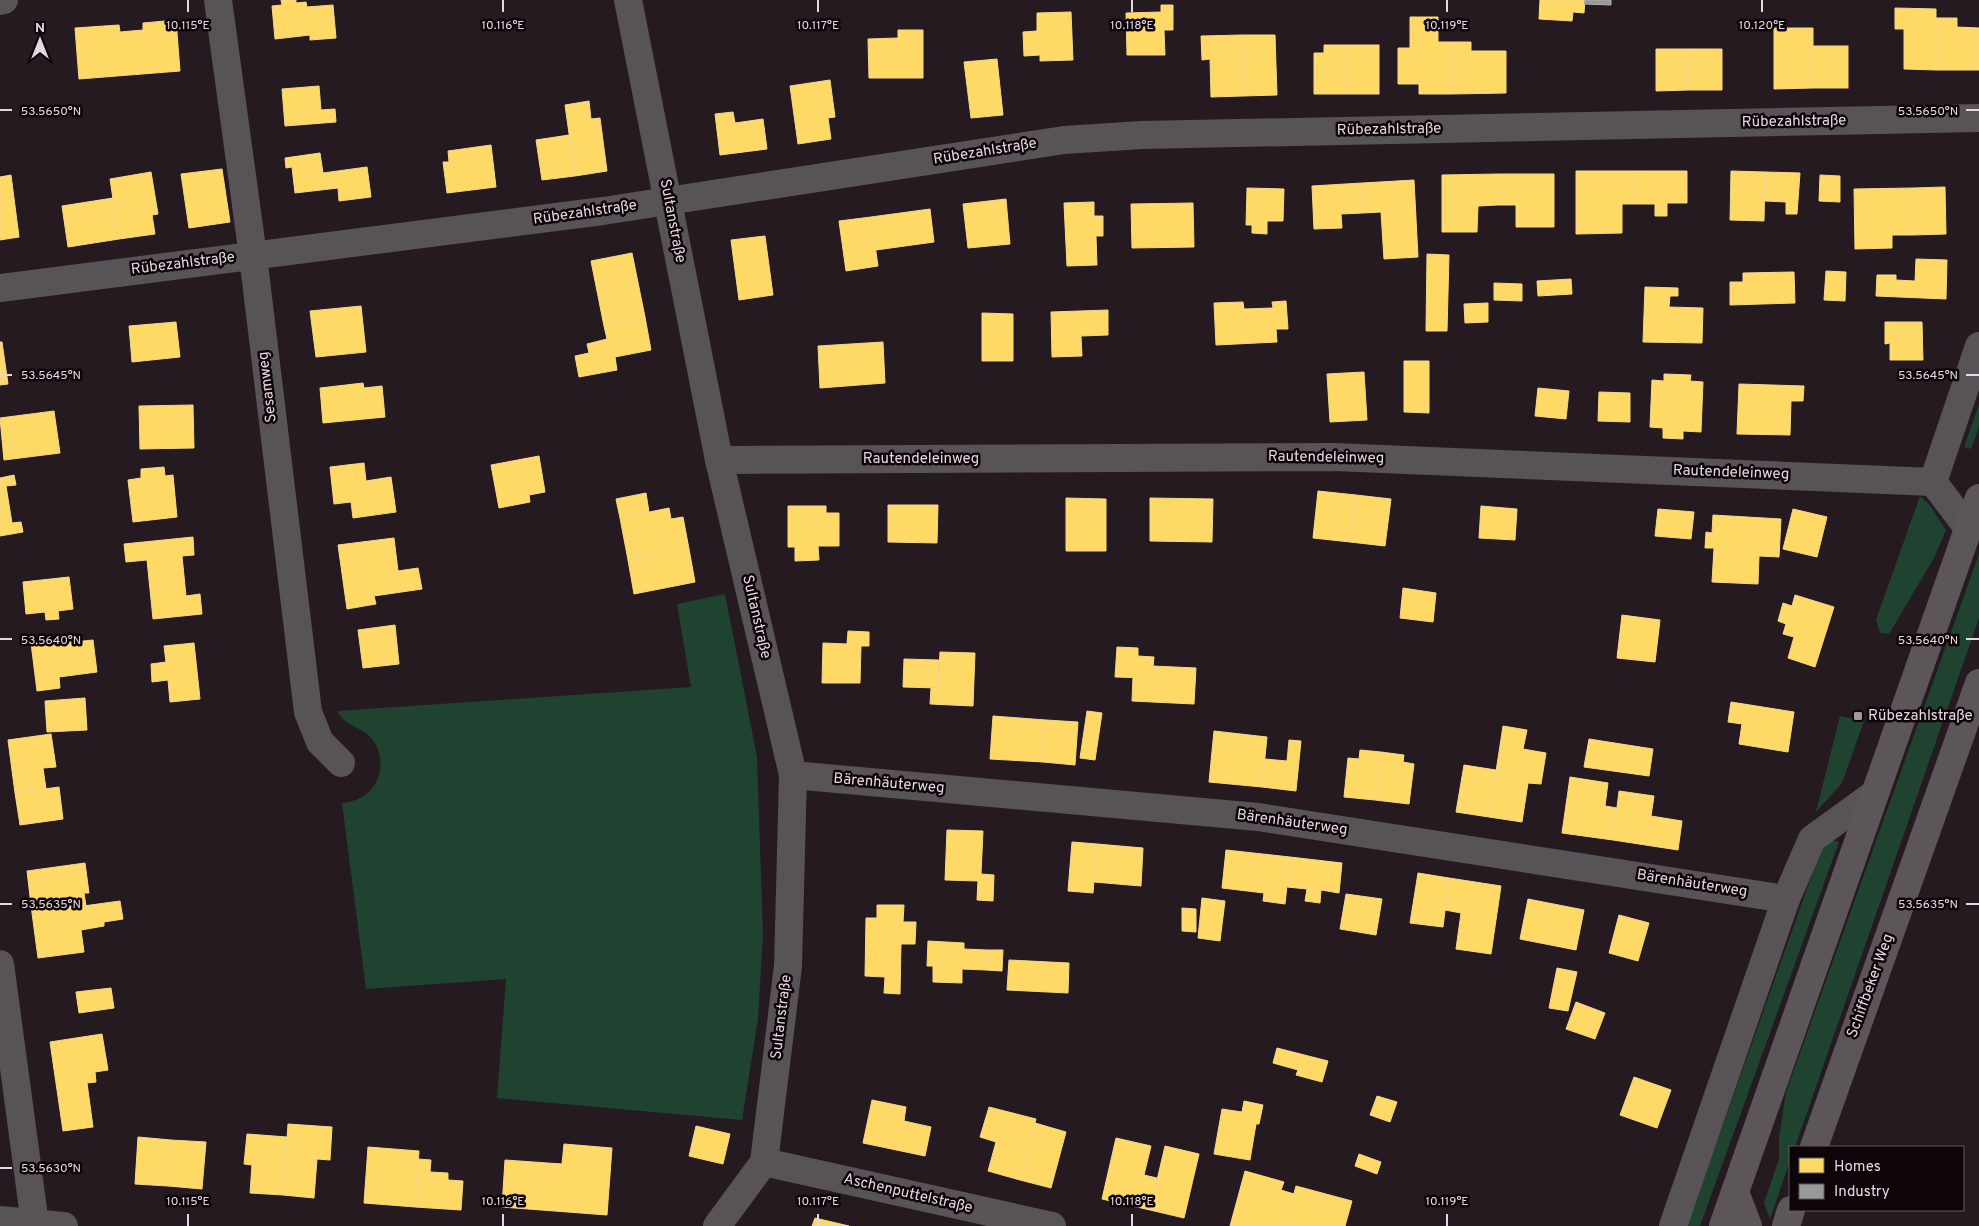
<svg xmlns="http://www.w3.org/2000/svg" width="1979" height="1226" viewBox="0 0 1979 1226" font-family="Overpass,sans-serif">
<style>
.green{fill:#204230}
.homes{fill:#ffd966;stroke:#f7d88a}
.industry{fill:#999;stroke:#b0acae}
.lines{fill:none;stroke-linecap:round;stroke-linejoin:round}
.street{stroke:#575356;stroke-width:28}
.secondary{stroke:#5c565a;stroke-width:28}
.ticks{fill:none;stroke:#e5d7df;stroke-width:2}
.poi-dot{fill:#a2959c;stroke:#0d050a;stroke-width:2}
.labels{text-anchor:middle;dominant-baseline:central;stroke-width:5;stroke-linejoin:round;paint-order:stroke}
.street-label{font-size:15px;fill:#e5d7df;stroke:#0d050a}
.poi-label{font-size:15px;fill:#e5d7df;stroke:#0d050a;text-anchor:start}
.ticks-label{font-size:12px;text-anchor:middle;fill:#e5d7df;stroke:#0d050a;stroke-width:5;stroke-linejoin:round;paint-order:stroke}
</style>
<rect width="100%" height="100%" fill="#261a21"/>
<g class="green">
<polygon points="1979,404 1979,427 1971,449 1964,447"/>
<polygon points="1920,496 1929,504 1946,530 1934,558 1889,634 1880,633 1876,620"/>
<polygon points="1979,554 1979,618 1795,1147 1790,1147 1790,1161 1770,1219 1764,1203 1779,1159 1779,1137 1786,1092"/>
<path d="M725,594L757,757L763,935L758,1019L742,1120L497,1098L506,979L366,989L342,803C355,802 368,796 375,784C384,769 382,746 367,734C356,726 344,724 337,711L691,687L677,604Z"/>
<polygon points="1840,716 1864,721 1842,783 1816,812"/>
<polygon points="1825,838 1839,842 1700,1226 1687,1226"/>
</g>
<g class="homes">
<polygon points="281,0 296,0 296,3 306,2 307,7 333,5 336,38 310,40 310,35 275,39 272,6 282,5"/>
<polygon points="1540,0 1585,0 1584,13 1573,12 1572,21 1539,19"/>
<polygon points="1161,5 1173,5 1173,30 1164,30 1165,55 1127,55 1126,13 1161,12"/>
<polygon points="1895,8 1936,9 1936,70 1904,69 1904,29 1895,29"/>
<polygon points="1071,12 1073,60 1040,61 1040,55 1024,56 1023,32 1037,31 1037,13"/>
<polygon points="1410,17 1438,17 1438,42 1452,42 1452,94 1419,94 1419,84 1398,84 1398,48 1410,48"/>
<polygon points="1936,18 1957,18 1957,27 1979,28 1979,70 1936,70"/>
<polygon points="176,20 180,71 79,79 75,28 119,25 120,32 143,30 143,23"/>
<polygon points="1774,28 1813,28 1813,88 1774,89"/>
<polygon points="898,30 923,30 923,78 869,78 868,39 898,38"/>
<polygon points="1242,35 1243,96 1211,97 1210,59 1202,60 1201,36"/>
<polygon points="1242,35 1275,35 1277,95 1243,96"/>
<polygon points="1452,42 1471,42 1471,51 1506,51 1506,93 1452,94"/>
<polygon points="1324,45 1347,45 1347,94 1314,94 1314,53 1324,53"/>
<rect x="1347" y="45" width="32" height="49"/>
<rect x="1813" y="46" width="35" height="42"/>
<polygon points="1656,49 1688,49 1689,90 1656,91"/>
<polygon points="1688,49 1722,49 1722,90 1689,90"/>
<polygon points="997,59 1003,115 971,118 964,62"/>
<polygon points="830,80 835,117 828,118 831,139 798,144 790,86"/>
<polygon points="319,86 321,110 335,109 336,122 285,126 282,89"/>
<polygon points="589,101 591,119 600,118 607,171 575,176 565,105"/>
<polygon points="733,112 735,123 763,119 767,149 720,155 715,114"/>
<polygon points="569,135 575,176 542,180 536,140"/>
<polygon points="491,145 496,187 447,193 443,162 449,162 448,151"/>
<polygon points="320,153 323,173 367,167 371,197 339,201 338,188 295,193 292,167 286,168 285,158"/>
<polygon points="222,169 230,222 189,228 181,174"/>
<polygon points="1576,171 1635,171 1635,204 1622,204 1622,233 1576,234"/>
<polygon points="1635,171 1687,171 1687,203 1667,203 1667,216 1655,216 1655,204 1635,204"/>
<polygon points="1731,171 1765,172 1764,221 1730,220"/>
<polygon points="151,172 158,214 152,215 155,234 119,239 110,179"/>
<polygon points="1765,172 1800,173 1797,214 1786,214 1786,202 1765,201"/>
<polygon points="1498,174 1498,205 1478,206 1477,232 1442,232 1442,175"/>
<polygon points="1498,174 1554,174 1554,227 1516,227 1516,205 1498,205"/>
<polygon points="11,175 19,237 0,240 0,177"/>
<polygon points="1820,175 1840,176 1840,202 1819,201"/>
<polygon points="1414,180 1418,257 1384,259 1381,212 1363,213 1362,183"/>
<polygon points="1362,183 1363,213 1341,214 1342,228 1314,229 1312,186"/>
<polygon points="1945,187 1946,234 1913,235 1913,188"/>
<polygon points="1247,188 1284,189 1283,221 1267,221 1267,234 1252,233 1252,225 1246,225"/>
<polygon points="1913,188 1913,235 1892,235 1892,248 1855,249 1854,189"/>
<polygon points="113,198 119,239 68,247 62,206"/>
<polygon points="1006,199 1010,244 968,248 963,204"/>
<polygon points="1094,202 1094,216 1103,216 1103,236 1096,236 1097,265 1067,266 1064,203"/>
<polygon points="1193,203 1194,247 1132,248 1131,204"/>
<polygon points="930,209 934,242 876,250 871,217"/>
<polygon points="871,217 878,266 846,271 839,221"/>
<polygon points="765,236 773,295 739,300 731,240"/>
<polygon points="632,253 645,317 604,326 591,261"/>
<polygon points="1427,254 1449,255 1447,331 1426,331"/>
<polygon points="1916,259 1947,260 1946,299 1876,296 1877,275 1896,275 1896,280 1915,281"/>
<polygon points="1826,271 1846,272 1845,301 1824,300"/>
<polygon points="1794,272 1795,303 1730,305 1730,282 1743,282 1743,273"/>
<polygon points="1571,279 1572,294 1538,296 1537,281"/>
<polygon points="1494,283 1522,284 1522,301 1494,300"/>
<polygon points="1645,287 1678,288 1678,296 1670,296 1669,307 1703,308 1702,343 1643,342"/>
<polygon points="1286,301 1288,329 1276,329 1277,342 1216,345 1214,303 1243,302 1244,309 1273,308 1272,302"/>
<polygon points="1488,303 1488,322 1465,323 1464,304"/>
<polygon points="361,306 366,352 316,357 310,311"/>
<polygon points="1108,310 1108,335 1081,336 1082,356 1052,357 1051,312"/>
<polygon points="982,313 1013,314 1013,361 982,361"/>
<polygon points="645,317 651,350 615,357 617,370 579,377 575,356 589,353 587,344 607,339 604,326"/>
<polygon points="176,322 180,357 132,362 129,326"/>
<polygon points="1885,322 1922,322 1923,360 1890,360 1890,343 1885,344"/>
<polygon points="0,342 2,342 8,384 0,385"/>
<polygon points="883,342 885,383 820,388 818,346"/>
<polygon points="1404,361 1429,361 1429,413 1404,412"/>
<polygon points="1364,372 1367,420 1330,422 1327,374"/>
<polygon points="1664,374 1691,375 1690,381 1703,382 1701,432 1683,431 1683,439 1663,438 1663,428 1650,427 1652,380 1664,381"/>
<polygon points="363,383 364,388 382,386 385,417 323,423 320,388"/>
<polygon points="1739,384 1804,386 1803,401 1791,401 1790,435 1737,434"/>
<polygon points="1538,388 1569,391 1566,419 1535,416"/>
<polygon points="1599,392 1630,393 1630,422 1598,421"/>
<polygon points="193,405 194,448 140,449 139,406"/>
<polygon points="54,411 60,453 4,460 0,418"/>
<polygon points="539,456 545,492 529,495 530,502 499,508 491,465"/>
<polygon points="364,463 366,481 391,477 396,512 353,518 351,502 334,504 330,467"/>
<polygon points="164,467 165,476 173,475 177,517 133,522 128,480 141,478 141,469"/>
<polygon points="14,475 16,485 6,486 12,523 21,522 23,532 0,536 0,478"/>
<polygon points="1318,491 1356,495 1350,542 1313,538"/>
<polygon points="646,493 649,512 620,518 616,499"/>
<polygon points="1356,495 1391,499 1385,546 1350,542"/>
<polygon points="1066,498 1106,499 1106,551 1066,551"/>
<polygon points="1150,498 1213,499 1212,542 1150,541"/>
<polygon points="888,505 938,505 937,543 888,542"/>
<polygon points="788,506 826,506 826,513 839,513 839,546 818,546 819,560 795,561 795,547 788,547"/>
<polygon points="1481,506 1517,509 1515,540 1479,538"/>
<polygon points="669,508 671,519 683,517 689,549 628,560 620,518"/>
<polygon points="1658,509 1694,512 1691,539 1655,536"/>
<polygon points="1793,509 1827,517 1817,557 1783,549"/>
<polygon points="1713,515 1781,519 1779,557 1759,556 1758,584 1712,582 1714,548 1705,548 1706,532 1712,533"/>
<polygon points="193,537 194,555 182,556 186,596 200,594 202,614 153,619 147,560 126,562 124,544"/>
<polygon points="394,538 398,571 418,568 422,589 374,596 376,604 347,609 338,545"/>
<polygon points="689,549 695,582 634,594 628,560"/>
<polygon points="69,577 73,609 58,611 59,619 46,620 45,612 26,614 23,582"/>
<polygon points="1403,588 1436,593 1433,622 1400,618"/>
<polygon points="1795,595 1834,607 1815,667 1788,658 1794,637 1783,634 1786,624 1778,621 1783,603 1792,606"/>
<polygon points="1622,615 1660,620 1655,662 1617,658"/>
<polygon points="395,625 399,664 363,668 358,630"/>
<polygon points="848,631 869,632 869,646 861,646 860,683 822,683 823,643 847,644"/>
<polygon points="73,638 74,642 93,640 97,672 59,677 60,688 37,691 31,643"/>
<polygon points="194,643 200,699 170,702 168,680 152,682 151,664 166,662 164,646"/>
<polygon points="1117,647 1138,648 1138,656 1154,657 1152,678 1115,677"/>
<polygon points="940,652 975,653 973,706 930,704 931,688 938,688"/>
<polygon points="904,659 939,660 938,688 903,687"/>
<polygon points="1153,666 1196,668 1194,704 1132,701 1133,677 1152,678"/>
<polygon points="85,698 87,730 47,732 45,701"/>
<polygon points="1731,702 1794,712 1788,752 1739,744 1742,724 1728,722"/>
<polygon points="1087,711 1102,713 1095,760 1080,758"/>
<polygon points="993,716 1046,720 1043,762 990,759"/>
<polygon points="1046,720 1078,722 1075,765 1043,762"/>
<polygon points="1503,726 1527,730 1523,749 1546,753 1541,784 1528,783 1522,822 1489,817"/>
<polygon points="1214,731 1267,737 1262,787 1209,782"/>
<polygon points="51,734 56,767 43,768 46,789 15,793 8,740"/>
<polygon points="1589,739 1653,749 1649,776 1584,767"/>
<polygon points="1289,740 1301,741 1296,791 1262,787 1265,759 1287,761"/>
<polygon points="1360,750 1381,752 1375,800 1344,797 1348,758 1359,759"/>
<polygon points="1381,752 1404,755 1403,762 1414,764 1409,804 1375,800"/>
<polygon points="1464,765 1496,770 1489,817 1456,812"/>
<polygon points="1570,777 1608,783 1605,806 1617,808 1613,840 1562,833"/>
<polygon points="59,787 63,819 20,825 15,793"/>
<polygon points="1619,791 1654,796 1651,816 1682,821 1678,850 1613,840"/>
<polygon points="947,830 983,831 981,874 994,875 993,901 977,900 978,881 945,880"/>
<polygon points="1072,842 1097,844 1093,893 1068,891"/>
<polygon points="1097,844 1143,848 1141,886 1094,882"/>
<polygon points="1226,850 1290,857 1285,904 1263,901 1264,893 1222,888"/>
<polygon points="1290,857 1342,863 1339,893 1321,890 1320,903 1305,901 1307,889 1287,887"/>
<polygon points="85,863 89,893 84,893 86,906 32,913 27,871"/>
<polygon points="1418,873 1449,878 1443,927 1410,923"/>
<polygon points="1449,878 1501,886 1491,954 1456,949 1461,913 1445,910"/>
<polygon points="1346,894 1382,899 1376,935 1340,929"/>
<polygon points="1202,898 1225,901 1220,941 1198,938"/>
<polygon points="1528,899 1584,910 1576,950 1520,939"/>
<polygon points="120,901 123,919 104,922 104,926 81,930 84,952 38,958 32,913"/>
<polygon points="877,905 904,905 903,922 916,922 915,944 901,944 900,994 884,993 885,977 865,976 866,918 877,918"/>
<polygon points="1182,908 1196,909 1196,932 1182,931"/>
<polygon points="1619,915 1649,923 1638,961 1609,953"/>
<polygon points="928,941 964,943 964,949 987,950 986,970 962,969 962,983 933,982 933,966 927,966"/>
<polygon points="987,950 1003,950 1002,971 986,970"/>
<polygon points="1009,960 1069,963 1068,993 1007,990"/>
<polygon points="1557,968 1577,972 1568,1011 1549,1008"/>
<polygon points="111,988 114,1008 79,1013 76,992"/>
<polygon points="1576,1002 1605,1013 1595,1039 1566,1029"/>
<polygon points="102,1034 108,1070 95,1072 96,1082 87,1083 93,1127 63,1131 50,1042"/>
<polygon points="1277,1048 1328,1061 1322,1082 1296,1075 1298,1070 1273,1063"/>
<polygon points="1634,1077 1671,1090 1657,1128 1620,1115"/>
<polygon points="1377,1096 1397,1102 1390,1122 1370,1115"/>
<polygon points="872,1100 906,1107 904,1121 931,1127 925,1156 863,1143"/>
<polygon points="1244,1101 1263,1105 1259,1124 1256,1124 1250,1160 1214,1154 1222,1109 1242,1112"/>
<polygon points="989,1107 1036,1119 1020,1180 988,1171 996,1142 980,1137"/>
<polygon points="1035,1123 1066,1132 1051,1188 1020,1180"/>
<polygon points="288,1124 332,1127 330,1160 317,1159 314,1198 283,1195"/>
<polygon points="696,1126 730,1134 723,1164 689,1156"/>
<polygon points="247,1134 287,1137 283,1195 250,1193 252,1165 244,1164"/>
<polygon points="138,1137 171,1140 168,1186 135,1184"/>
<polygon points="1116,1138 1151,1146 1144,1175 1157,1178 1150,1210 1102,1199"/>
<polygon points="171,1140 206,1142 202,1189 168,1186"/>
<polygon points="564,1144 612,1148 607,1215 502,1207 505,1160 562,1164"/>
<polygon points="1165,1146 1199,1154 1184,1218 1150,1210"/>
<polygon points="368,1147 419,1151 415,1207 364,1203"/>
<polygon points="1359,1154 1381,1162 1377,1174 1355,1166"/>
<polygon points="418,1159 431,1160 430,1172 448,1173 448,1180 463,1181 461,1210 415,1207"/>
<polygon points="1245,1171 1284,1182 1281,1190 1294,1194 1285,1226 1230,1226"/>
<polygon points="1296,1186 1352,1201 1345,1226 1285,1226"/>
<polygon points="815,1218 849,1226 812,1226"/>
</g>
<polygon class="industry" points="1585,0 1611,0 1611,5 1584,4"/>
<g class="lines">
<g class="street">
<polyline points="218,0 253,256 308,712 320,742 341,763"/>
<polyline points="628,0 719,460 793,775 788,966 764,1162 717,1226"/>
<polyline points="0,1 4,0"/>
<polyline points="0,288 603,211 1064,140 1142,135 1979,118"/>
<polyline points="719,460 1335,457 1933,482"/>
<polyline points="1968,528 1933,482 1979,346"/>
<polyline points="793,775 1258,817 1786,899"/>
<polyline points="0,964 35,1224"/>
<polyline points="764,1162 1052,1226"/>
<polyline points="0,1220 64,1226"/>
<polyline points="1673,1226 1786,899 1812,839 1874,794"/>
</g>
<g class="secondary">
<polyline points="1814,1147 1979,683"/>
<polyline points="1735,1192 1748,1226"/>
<polyline points="1723,1226 1979,498"/>
<polyline points="1786,1226 1791,1210"/>
</g>
</g>
<path class="ticks" d="M188,0V12M503,0V12M818,0V12M1132,0V12M1447,0V12M1762,0V12M0,110H12M1966,110H1979M0,375H12M1966,375H1979M0,639H12M1966,639H1979M0,904H12M1966,904H1979M0,1168H12M188,1214V1226M503,1214V1226M818,1214V1226M1132,1214V1226M1447,1214V1226"/>
<rect class="poi-dot" x="1853" y="711" width="10" height="10" rx="2.5"/>
<g class="labels">
<g class="street-label">
<text transform="translate(1794 122) rotate(-1)">Rübezahlstraße</text>
<text transform="translate(1389 130) rotate(-1)">Rübezahlstraße</text>
<text transform="translate(985 152) rotate(-9)">Rübezahlstraße</text>
<text transform="translate(585 213) rotate(-8)">Rübezahlstraße</text>
<text transform="translate(672 221) rotate(79)">Sultanstraße</text>
<text transform="translate(183 264) rotate(-7)">Rübezahlstraße</text>
<text transform="translate(268 387) rotate(-97)">Sesamweg</text>
<text transform="translate(1326 458) rotate(1)">Rautendeleinweg</text>
<text x="921" y="459">Rautendeleinweg</text>
<text transform="translate(1731 473) rotate(2)">Rautendeleinweg</text>
<text transform="translate(756 617) rotate(77)">Sultanstraße</text>
<text transform="translate(889 784) rotate(5)">Bärenhäuterweg</text>
<text transform="translate(1292 823) rotate(8)">Bärenhäuterweg</text>
<text transform="translate(1692 884) rotate(9)">Bärenhäuterweg</text>
<text transform="translate(1871 986) rotate(-70)">Schiffbeker Weg</text>
<text transform="translate(782 1017) rotate(-83)">Sultanstraße</text>
<text transform="translate(908 1194) rotate(13)">Aschenputtelstraße</text>
</g>
<g class="poi-label">
<text x="1868" y="716">Rübezahlstraße</text>
</g>
</g>
<g class="ticks-label">
<text x="188" y="29">10.115°E</text>
<text x="503" y="29">10.116°E</text>
<text x="818" y="29">10.117°E</text>
<text x="1132" y="29">10.118°E</text>
<text x="1447" y="29">10.119°E</text>
<text x="1762" y="29">10.120°E</text>
<text x="51" y="115">53.5650°N</text>
<text x="1928" y="115">53.5650°N</text>
<text x="51" y="379">53.5645°N</text>
<text x="1928" y="379">53.5645°N</text>
<text x="51" y="644">53.5640°N</text>
<text x="1928" y="644">53.5640°N</text>
<text x="51" y="908">53.5635°N</text>
<text x="1928" y="908">53.5635°N</text>
<text x="51" y="1172">53.5630°N</text>
<text x="188" y="1205">10.115°E</text>
<text x="503" y="1205">10.116°E</text>
<text x="818" y="1205">10.117°E</text>
<text x="1132" y="1205">10.118°E</text>
<text x="1447" y="1205">10.119°E</text>
</g>
<rect x="1789" y="1146" width="175" height="65" fill="#0d050a" stroke="#63595f"/>
<rect x="1799" y="1158" width="25" height="15" fill="#ffd966" stroke="#63595f"/>
<text x="1834" y="1171" font-size="15" fill="#e5d7df">Homes</text>
<rect x="1799" y="1184" width="25" height="15" fill="#999999" stroke="#63595f"/>
<text x="1834" y="1196" font-size="15" fill="#e5d7df">Industry</text>
<g transform="translate(40 40)" stroke="#0d050a" stroke-width="4" paint-order="stroke">
<path d="M0-4L9 19L0 12L-9 19Z" fill="#e5d7df"/>
<text y="-8" font-size="14" font-weight="bold" text-anchor="middle" fill="#e5d7df">N</text>
</g>
</svg>
